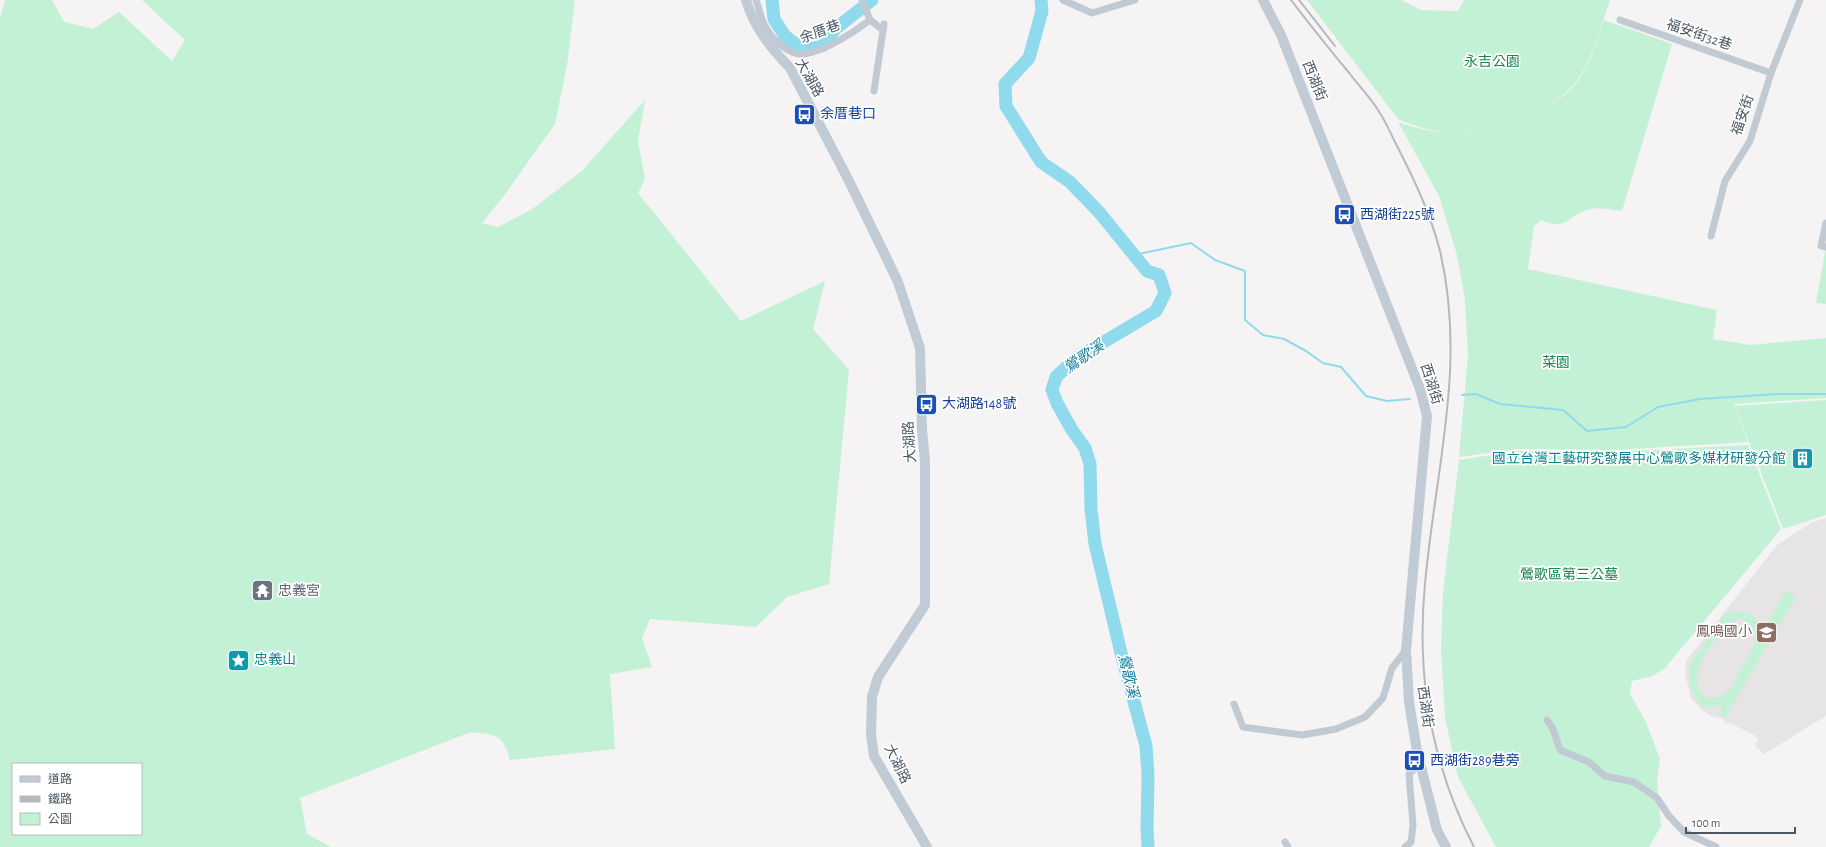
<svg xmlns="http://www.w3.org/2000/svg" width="1826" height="847" viewBox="0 0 1826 847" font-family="'Alegreya Sans','Noto Sans TC',sans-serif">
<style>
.education{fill:#e6e4e5}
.green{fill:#c3f1d5;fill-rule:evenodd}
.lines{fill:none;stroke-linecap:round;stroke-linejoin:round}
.stream{stroke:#90daee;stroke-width:2}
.river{stroke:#90daee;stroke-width:13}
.street{stroke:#c1cad2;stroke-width:7}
.secondary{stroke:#c1cbd6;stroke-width:10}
.rail{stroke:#b5b8bd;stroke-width:2}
.labels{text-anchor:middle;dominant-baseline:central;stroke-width:3.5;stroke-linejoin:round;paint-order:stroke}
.street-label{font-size:14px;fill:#4a5661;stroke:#fff}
.park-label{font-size:14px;fill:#17864f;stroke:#fff}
.transit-label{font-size:14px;fill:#164399;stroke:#fff;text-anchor:start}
.culture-label{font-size:14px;fill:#0d838f;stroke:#fff;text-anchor:end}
.worship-label{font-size:14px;fill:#5b616d;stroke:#fff;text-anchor:start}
.education-label{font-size:14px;fill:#785e54;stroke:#fff;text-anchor:end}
.water-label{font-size:15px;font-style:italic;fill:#0c7c9b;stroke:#fff}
</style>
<rect width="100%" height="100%" fill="#f5f3f3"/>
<polygon class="education" points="1826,518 1826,716 1764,754 1755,746 1758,740 1754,735 1730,723 1726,724 1723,719 1711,716 1702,710 1691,698 1685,674 1686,661 1777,545 1811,523"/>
<g class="green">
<path d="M5,0H52L64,22L93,29L119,12L172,61L185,40L142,0H575L567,65L555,124L503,197L482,223L498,227L531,210L582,171L645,100L638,141L645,179L638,193L741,321L825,281L813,329L849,370L829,584L787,597L756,627L650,619L642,638L652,667L610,674L615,749L510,760C503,733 496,735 471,732L300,798L307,834L331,847H0V19ZM13,764H141V834H13Z"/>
<path d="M1307,0H1401L1421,10L1458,11L1464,0H1610C1601,25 1590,68 1572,87C1546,113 1478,136 1442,132C1426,130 1412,125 1398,119Z"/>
<path d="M1604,20L1672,44L1622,211C1612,210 1599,207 1590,209C1568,215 1566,232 1541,220L1534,226L1528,269L1717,310L1713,339L1750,345L1826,338V398L1734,404L1748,442L1614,450L1519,449L1459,457L1468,355L1465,300L1457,255L1439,196L1398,122C1449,141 1488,132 1536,110C1548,105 1565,97 1574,86C1590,67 1595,43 1604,20Z"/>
<polygon points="1826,247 1826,304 1816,303"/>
<polygon points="1826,400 1826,515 1783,529 1735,406"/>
<polygon points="1748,445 1781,529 1664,669 1652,676 1632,681 1630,694 1645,720 1660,759 1657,781 1661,826 1649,847 1496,847 1458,777 1445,717 1441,649 1443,592 1459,460 1519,451 1615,452"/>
<path d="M1786,591L1796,597L1725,718L1718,714L1722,705L1712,708L1700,705C1691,692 1688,679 1690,664L1725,614C1746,609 1753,611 1763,631ZM1742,619C1768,631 1749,655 1740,671C1736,678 1732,688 1727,693C1721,698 1713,698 1706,697C1680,679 1715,641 1728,623Z"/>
</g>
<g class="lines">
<g class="stream">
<polyline points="1134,255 1191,243 1215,260 1245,271 1245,320 1263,335 1284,339 1306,351 1323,363 1341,367 1366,396 1387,401 1410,399"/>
<polyline points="1462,395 1476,394 1500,404 1563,410 1587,431 1626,427 1658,407 1700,399 1777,394 1826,394"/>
</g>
<g class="river">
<polyline points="772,0 774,19 785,36 803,50 822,46 835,29 872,0"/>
<polyline points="1041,0 1042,11 1029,58 1005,84 1006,106 1041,162 1070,182 1099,212 1147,271 1159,275 1165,293 1156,311 1075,359 1056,377 1052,390 1057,403 1072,430 1085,448 1090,464 1091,509 1095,544 1122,657 1146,746 1148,775 1147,829 1148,847"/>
</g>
<g class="street">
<path d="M756,0C759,8 761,19 765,26C771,38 789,56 804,54C825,51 853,33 870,20"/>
<polyline points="862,0 870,20 883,30"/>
<polyline points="1063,0 1092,13 1135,0"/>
<polyline points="1620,20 1771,73"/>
<polyline points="874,91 884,24"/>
<polyline points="1826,223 1821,246 1826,247"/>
<polyline points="1711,236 1725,181 1750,141 1771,73 1800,0"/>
<polyline points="1234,704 1243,727 1302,735 1336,729 1365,717 1383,698 1392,668 1406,650"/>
<polyline points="1547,720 1553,729 1560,750 1589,762 1605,776 1634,782 1657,798 1669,816 1684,832 1716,847"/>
<polyline points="1285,842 1288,847"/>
<polyline points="1405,847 1411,842 1413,825 1409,774 1421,763"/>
</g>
<g class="secondary">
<path d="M746,0C754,27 771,48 790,68L848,179L886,257L898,282L920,348L922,429L925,461V605L878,677L872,697L871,735L874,756L927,847"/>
<polyline points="1263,0 1281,35 1420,389 1427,416 1406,650 1409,702 1417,751 1437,830 1446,847"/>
</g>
<g class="rail">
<path d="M1291,0C1310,25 1330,50 1350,74C1359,86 1370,97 1378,110C1385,120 1390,132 1395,142C1413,177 1430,212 1440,251C1467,366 1435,470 1425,584C1416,677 1431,764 1474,847"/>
<polyline points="1299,0 1335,46"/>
</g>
</g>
<defs>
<symbol id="bus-square" viewBox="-11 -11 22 22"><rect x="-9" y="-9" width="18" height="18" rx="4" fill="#1a4fb4" stroke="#fff"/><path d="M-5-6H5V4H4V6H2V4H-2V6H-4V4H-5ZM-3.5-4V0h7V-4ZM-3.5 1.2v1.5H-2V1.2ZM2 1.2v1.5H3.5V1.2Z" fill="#fff"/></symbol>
<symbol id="building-square" viewBox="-11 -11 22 22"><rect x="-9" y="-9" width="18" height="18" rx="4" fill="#0f9aa8" stroke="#fff"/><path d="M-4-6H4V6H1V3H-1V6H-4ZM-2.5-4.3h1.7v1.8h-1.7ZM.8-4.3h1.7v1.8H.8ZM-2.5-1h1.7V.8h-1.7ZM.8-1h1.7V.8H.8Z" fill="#fff"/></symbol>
<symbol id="temple-square" viewBox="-11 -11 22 22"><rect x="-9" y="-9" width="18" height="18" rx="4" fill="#6b7280" stroke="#fff"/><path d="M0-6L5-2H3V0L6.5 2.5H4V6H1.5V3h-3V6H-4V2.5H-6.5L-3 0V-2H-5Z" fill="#fff"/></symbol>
<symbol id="school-square" viewBox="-11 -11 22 22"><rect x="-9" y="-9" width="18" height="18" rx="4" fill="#8d6e63" stroke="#fff"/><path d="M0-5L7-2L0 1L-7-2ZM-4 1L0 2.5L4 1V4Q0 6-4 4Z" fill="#fff"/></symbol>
<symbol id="sight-square" viewBox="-11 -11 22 22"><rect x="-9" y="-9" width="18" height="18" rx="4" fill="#0f9aa8" stroke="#fff"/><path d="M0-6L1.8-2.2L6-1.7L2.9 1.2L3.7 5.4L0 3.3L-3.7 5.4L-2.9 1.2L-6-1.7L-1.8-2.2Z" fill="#fff"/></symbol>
</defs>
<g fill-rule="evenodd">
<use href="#bus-square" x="792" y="102" width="25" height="25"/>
<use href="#bus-square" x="1332" y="202" width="25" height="25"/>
<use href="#bus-square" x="914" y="392" width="25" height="25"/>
<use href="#building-square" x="1790" y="446" width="25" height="25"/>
<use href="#temple-square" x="250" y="578" width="25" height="25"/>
<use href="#school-square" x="1754" y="620" width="25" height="25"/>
<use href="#sight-square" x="226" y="648" width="25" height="25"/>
<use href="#bus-square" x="1402" y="748" width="25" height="25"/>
</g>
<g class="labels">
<g class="street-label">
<text transform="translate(820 32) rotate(-20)">余厝巷</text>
<text transform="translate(1699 35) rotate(19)">福安街32巷</text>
<text transform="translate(809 78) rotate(60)">大湖路</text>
<text transform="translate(1314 81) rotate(68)">西湖街</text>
<text transform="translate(1743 115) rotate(-71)">福安街</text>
<text transform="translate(1431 384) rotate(72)">西湖街</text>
<text transform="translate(910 442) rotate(-94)">大湖路</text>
<text transform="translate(1425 707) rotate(82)">西湖街</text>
<text transform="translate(897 764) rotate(64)">大湖路</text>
</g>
<g class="park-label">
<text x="1492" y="62">永吉公園</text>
<text x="1556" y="363">菜園</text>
<text x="1569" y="575">鶯歌區第三公墓</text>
</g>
<g class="transit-label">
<text x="820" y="114">余厝巷口</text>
<text x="1360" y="215">西湖街225號</text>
<text x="942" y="404">大湖路148號</text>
<text x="1430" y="761">西湖街289巷旁</text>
</g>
<g class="culture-label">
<text x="1786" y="459">國立台灣工藝研究發展中心鶯歌多媒材研發分館</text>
<text x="254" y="660" text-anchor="start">忠義山</text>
</g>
<g class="worship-label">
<text x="278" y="591">忠義宮</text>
</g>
<g class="education-label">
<text x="1752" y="632">鳳鳴國小</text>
</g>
<g class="water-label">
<text transform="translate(1084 357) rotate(-35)">鶯歌溪</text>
<text transform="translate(1128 676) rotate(76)">鶯歌溪</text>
</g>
</g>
<rect x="12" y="763" width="130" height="72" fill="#ffffff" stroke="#b7bbc0"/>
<rect x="20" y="776" width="20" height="6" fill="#c1cbd6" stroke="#b7bbc0"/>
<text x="48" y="783" font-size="12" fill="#4a5661">道路</text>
<rect x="20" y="796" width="20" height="6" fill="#b5b8bd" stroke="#b7bbc0"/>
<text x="48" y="803" font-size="12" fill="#4a5661">鐵路</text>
<rect x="20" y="813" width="20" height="12" fill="#c3f1d5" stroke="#b7bbc0"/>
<text x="48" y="823" font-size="12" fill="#4a5661">公園</text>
<path d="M1686 827v6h109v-6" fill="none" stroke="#4a5661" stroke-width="2"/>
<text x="1692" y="827" font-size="12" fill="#4a5661" stroke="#ffffff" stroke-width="3" paint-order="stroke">100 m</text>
</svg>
